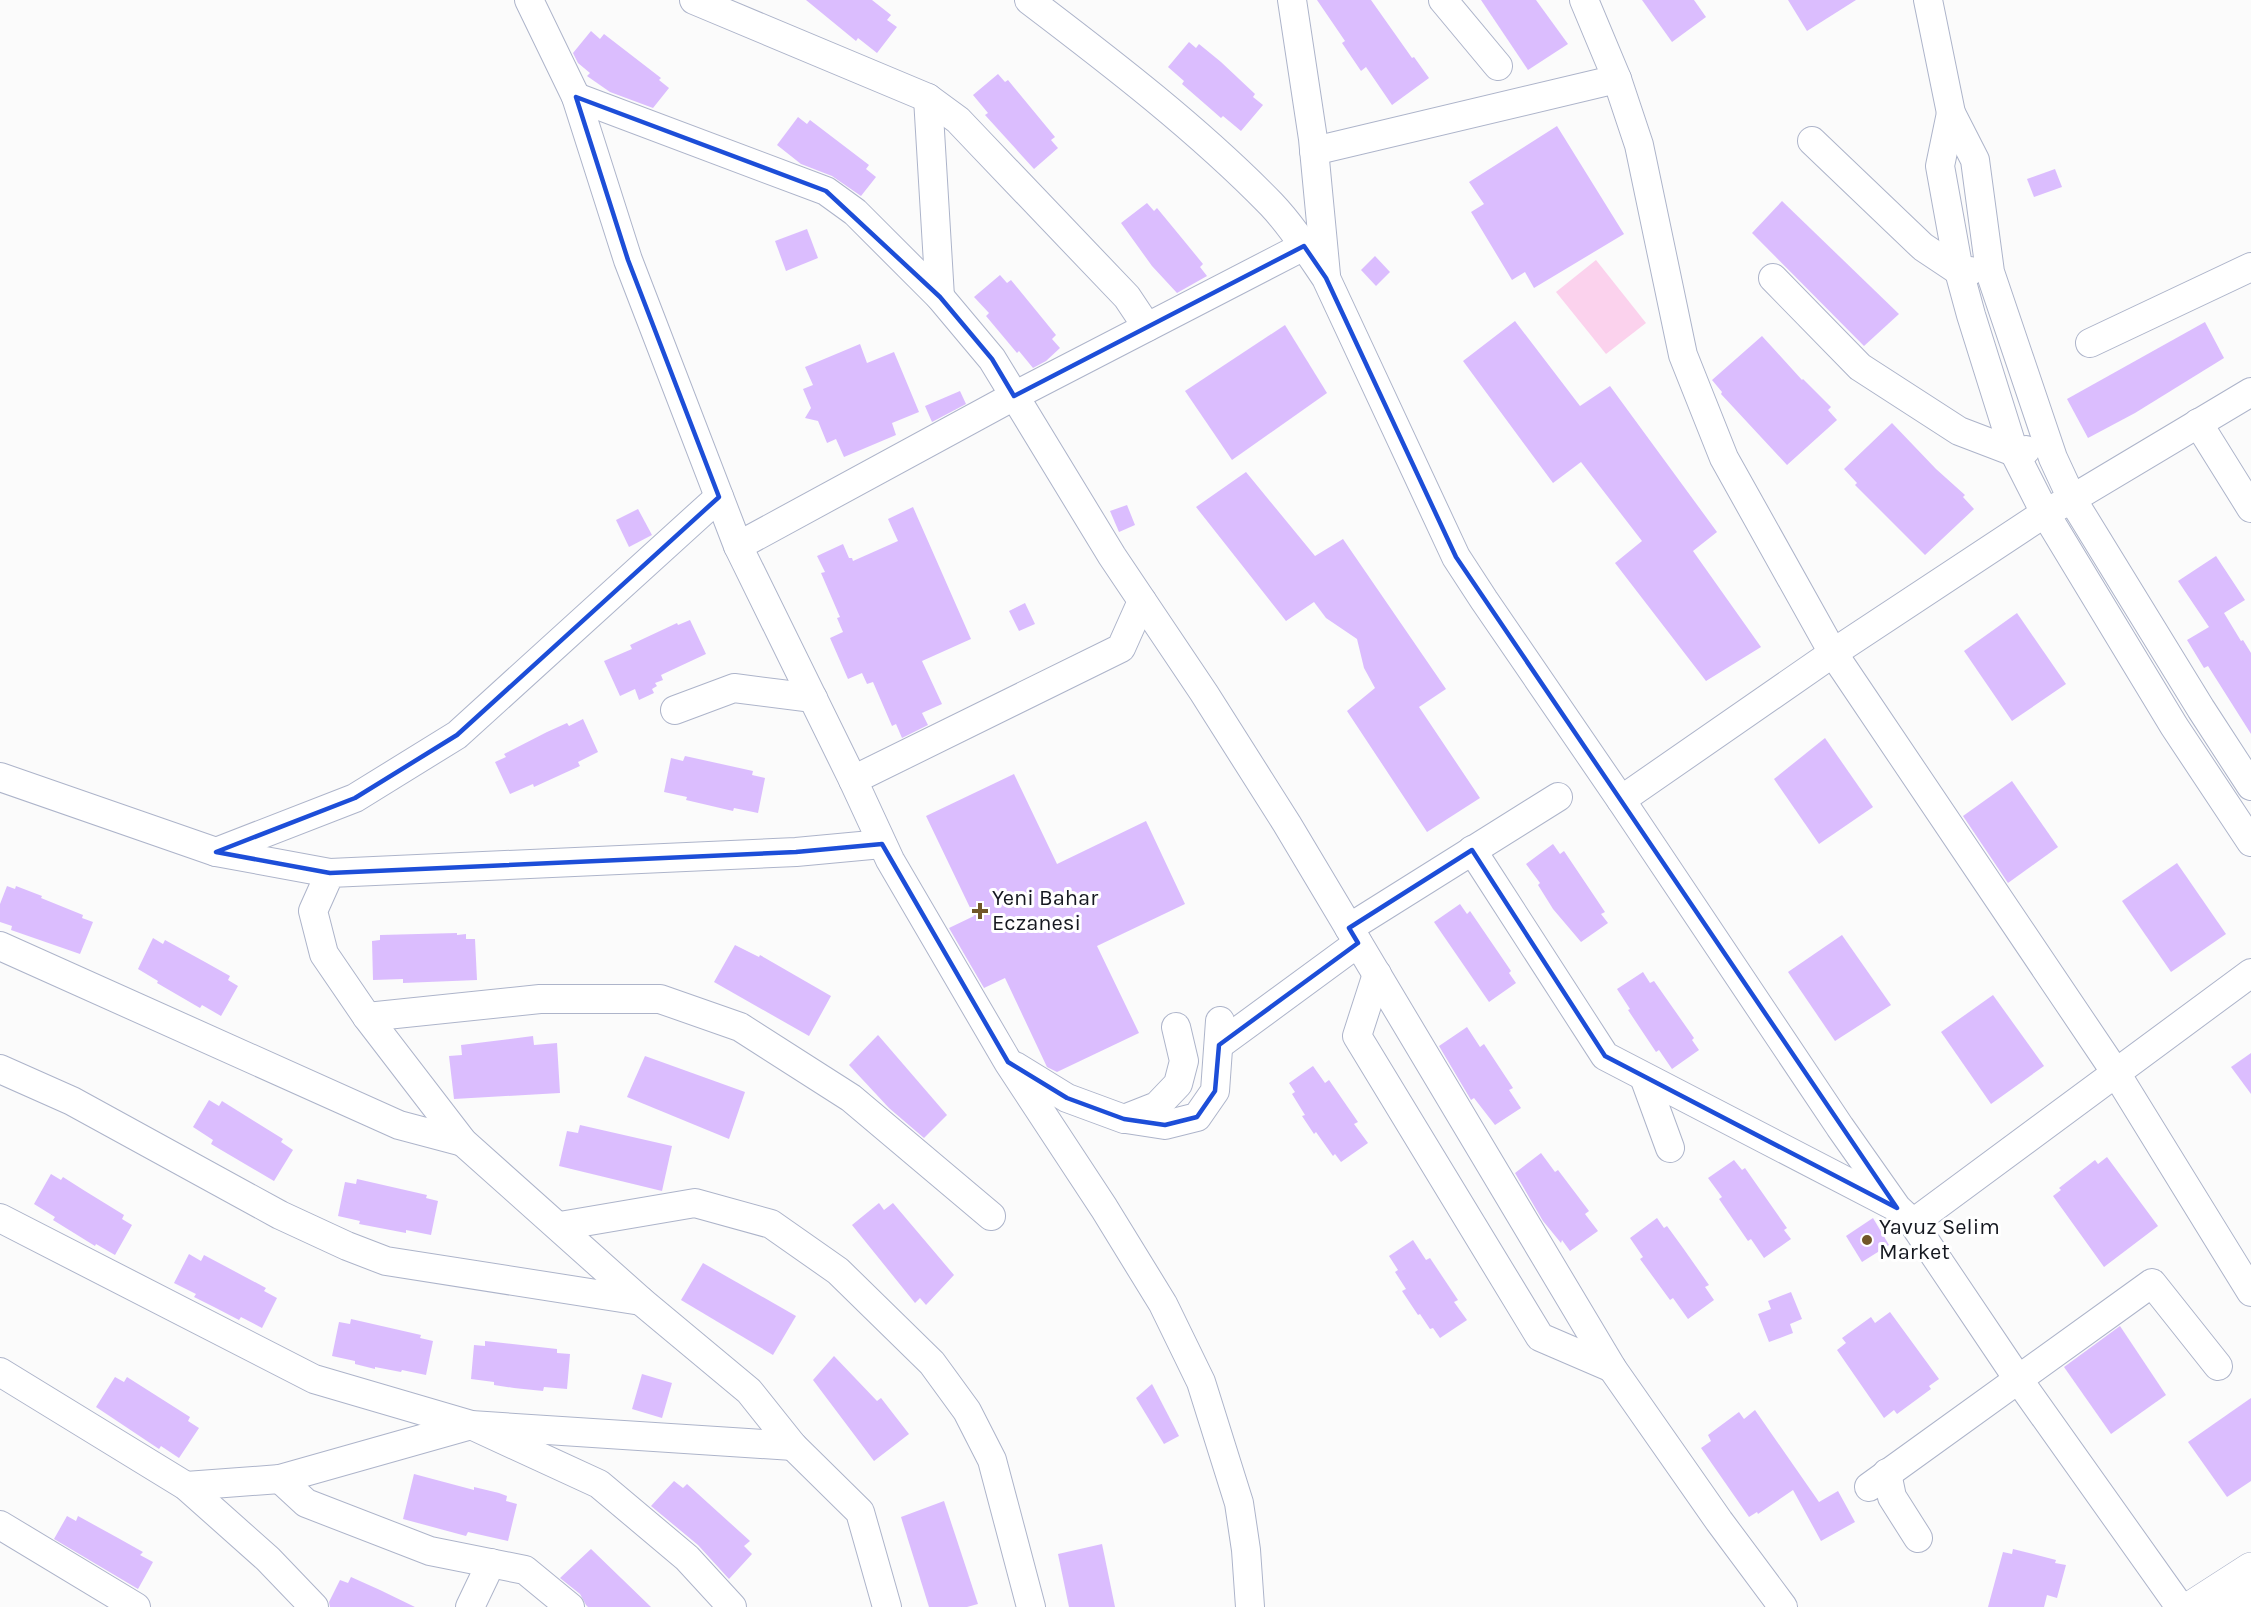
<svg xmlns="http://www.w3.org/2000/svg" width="2251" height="1607" viewBox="0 0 2251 1607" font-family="Karla,sans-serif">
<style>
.green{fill:#fbd2ed}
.building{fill:#dbbdfe}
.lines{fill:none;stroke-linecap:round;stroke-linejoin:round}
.minor-casing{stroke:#adb4ca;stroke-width:30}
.major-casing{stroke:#adb4ca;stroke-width:34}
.minor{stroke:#fff;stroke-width:28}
.major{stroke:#fff;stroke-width:33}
.marked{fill:none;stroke:#1d4ed8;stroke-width:4.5;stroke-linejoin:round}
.poi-dot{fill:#715628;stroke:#fff;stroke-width:2}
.labels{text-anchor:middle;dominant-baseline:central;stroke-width:6;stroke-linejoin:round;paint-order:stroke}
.poi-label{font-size:22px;fill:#151820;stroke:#fff;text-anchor:start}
</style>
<rect width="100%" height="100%" fill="#fbfbfb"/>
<polygon class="green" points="1596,260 1646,323 1606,354 1556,292"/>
<g class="building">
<polygon points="806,0 872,0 891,15 887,20 897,27 877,53 858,38 856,41"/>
<polygon points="1317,0 1371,0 1412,58 1414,57 1429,78 1392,105 1366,67 1361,71 1342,43 1345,41"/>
<polygon points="1481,0 1536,0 1568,44 1528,70"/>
<polygon points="1642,0 1694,0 1706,17 1672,42"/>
<polygon points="1788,0 1856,0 1807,31"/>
<polygon points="591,31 600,39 604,34 661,78 659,80 669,88 653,108 610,92 587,76 590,73 578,63 573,53"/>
<polygon points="1189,42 1196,48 1199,44 1221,62 1255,94 1253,97 1263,105 1241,131 1223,116 1221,118 1205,104 1182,84 1184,81 1168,67"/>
<polygon points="998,74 1005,82 1008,80 1055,137 1051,140 1058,148 1034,169 985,115 988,113 973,95"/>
<polygon points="798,117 807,124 810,120 869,165 866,169 876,177 861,196 832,176 801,164 777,145"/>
<polygon points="1557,126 1624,234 1534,288 1525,272 1512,280 1471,212 1484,204 1469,182"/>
<polygon points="2055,169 2062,187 2034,197 2027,179"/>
<polygon points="1782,201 1899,314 1864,346 1752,233"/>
<polygon points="1147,203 1154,211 1157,208 1185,242 1203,264 1200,267 1207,276 1177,293 1152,266 1121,223"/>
<polygon points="807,229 818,258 786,271 775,241"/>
<polygon points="1375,256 1390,272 1376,286 1361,270"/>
<polygon points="1000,275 1007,283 1011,280 1056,335 1052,339 1060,348 1046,361 1033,368 1019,351 1017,353 986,316 989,313 974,297"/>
<polygon points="1515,321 1580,406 1610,386 1717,532 1693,551 1761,647 1706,681 1615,563 1642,541 1581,462 1553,483 1463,361"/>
<polygon points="2205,322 2224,358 2135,413 2088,438 2067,399"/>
<polygon points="1285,325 1327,393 1232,460 1185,391"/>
<polygon points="1762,336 1802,380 1803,379 1831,407 1828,410 1837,420 1787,465 1721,394 1722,392 1712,380"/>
<polygon points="860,344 867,363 894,352 919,412 892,423 896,435 844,457 836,439 827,443 818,421 805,418 811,408 803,389 813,385 805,367"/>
<polygon points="960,391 966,404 932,422 925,406"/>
<polygon points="1892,423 1936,469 1965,495 1963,497 1974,509 1925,555 1855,485 1857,483 1844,469"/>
<polygon points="1246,472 1315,556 1343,539 1446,689 1419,707 1480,798 1427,832 1347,711 1375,688 1364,668 1357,639 1326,618 1314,602 1286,621 1196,507"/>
<polygon points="1127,505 1135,525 1119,532 1110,511"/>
<polygon points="913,507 971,639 922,661 942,704 922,713 928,725 902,738 896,724 892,726 873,682 867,684 862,673 848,679 830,638 843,632 837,618 840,617 821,573 825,572 817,556 843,544 849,558 852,558 853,561 898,541 888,519"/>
<polygon points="638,509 652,535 629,547 616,520"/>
<polygon points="2216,556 2245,600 2224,613 2241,641 2243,640 2251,653 2251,734 2208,666 2204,668 2187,640 2209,627 2178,581"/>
<polygon points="1025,603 1035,624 1019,631 1009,611"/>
<polygon points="2017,613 2066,684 2012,721 1964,651"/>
<polygon points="690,620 706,654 661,675 663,680 655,683 657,686 652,689 654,693 639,700 635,689 620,696 604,661 632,649 630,645 677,623 678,625"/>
<polygon points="583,719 598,752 578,762 580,766 534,787 533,784 510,794 495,762 506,757 504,754 547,732 567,723 569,726"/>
<polygon points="1825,738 1873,807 1819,844 1774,779"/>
<polygon points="685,756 753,771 752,775 765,778 758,813 734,808 733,811 686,800 687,797 664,792 671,758 683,761"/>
<polygon points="1014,774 1057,864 1146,821 1185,904 1097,946 1139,1033 1057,1072 1047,1067 1005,978 984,988 949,928 974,916 926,816"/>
<polygon points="2012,781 2058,847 2008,883 1963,816"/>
<polygon points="1553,844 1560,854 1564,851 1605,912 1601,914 1608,923 1581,942 1553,909 1538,885 1540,883 1526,864"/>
<polygon points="2177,863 2226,934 2171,972 2122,901"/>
<polygon points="7,886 15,889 16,886 42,896 41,898 83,915 82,918 93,922 80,954 11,930 12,926 0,922 0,904"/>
<polygon points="1460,904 1467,914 1470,911 1511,971 1509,973 1516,983 1489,1002 1434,922"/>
<polygon points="457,933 457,935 466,934 466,939 475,939 477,980 403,983 403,979 373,980 372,941 380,940 380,935"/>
<polygon points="1842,935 1891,1005 1835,1041 1788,972"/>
<polygon points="153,938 163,944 165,940 205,962 230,976 228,980 238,986 221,1016 202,1005 200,1008 157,983 158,981 138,969"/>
<polygon points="735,945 759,957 760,955 831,996 809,1036 714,982"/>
<polygon points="1643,972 1650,983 1654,981 1694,1038 1692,1040 1699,1050 1672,1069 1659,1050 1656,1052 1628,1010 1630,1009 1617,989"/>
<polygon points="1993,995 2044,1066 1991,1104 1941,1032"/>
<polygon points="1467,1027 1480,1047 1484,1044 1513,1088 1509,1090 1521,1108 1495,1125 1474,1098 1471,1100 1439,1046"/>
<polygon points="878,1035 947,1115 924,1138 889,1108 849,1065"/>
<polygon points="533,1036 534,1045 557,1043 560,1093 454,1099 449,1056 462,1055 461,1045"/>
<polygon points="2251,1053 2251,1094 2231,1067"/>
<polygon points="645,1056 745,1092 729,1139 627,1097"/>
<polygon points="1313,1066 1325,1083 1329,1080 1358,1122 1354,1124 1368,1143 1341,1162 1335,1154 1333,1156 1316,1132 1314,1134 1302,1116 1305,1115 1292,1094 1295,1092 1289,1083"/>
<polygon points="209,1100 219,1106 222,1101 283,1139 281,1142 293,1150 274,1181 211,1144 213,1140 193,1127"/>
<polygon points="580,1125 672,1146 662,1191 559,1166 567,1131 578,1133"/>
<polygon points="1541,1153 1555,1172 1558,1170 1589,1211 1585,1214 1598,1231 1570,1251 1562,1240 1561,1243 1543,1221 1515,1173"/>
<polygon points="2107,1157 2158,1226 2104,1267 2053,1196 2061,1190 2059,1188 2095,1160 2098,1164"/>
<polygon points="1734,1160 1742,1170 1745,1168 1787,1228 1784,1230 1791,1239 1764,1258 1751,1239 1748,1241 1719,1199 1722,1197 1708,1178"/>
<polygon points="51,1174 61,1180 63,1177 85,1191 124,1215 122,1219 132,1225 115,1255 96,1244 95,1246 53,1220 55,1217 34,1204"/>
<polygon points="357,1179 427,1195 426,1198 438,1201 431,1235 406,1230 406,1233 359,1224 360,1221 338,1216 345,1182 356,1184"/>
<polygon points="879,1203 884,1210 893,1203 954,1275 926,1305 920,1298 915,1303 852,1225"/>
<polygon points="1657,1218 1664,1228 1667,1226 1683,1248 1709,1285 1705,1287 1714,1300 1688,1319 1673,1298 1670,1300 1640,1259 1643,1257 1630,1238"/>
<polygon points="1873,1218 1889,1245 1862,1262 1846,1236"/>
<polygon points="1413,1240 1426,1260 1430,1258 1458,1300 1454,1302 1467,1320 1440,1338 1433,1328 1430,1329 1420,1314 1418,1315 1402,1291 1406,1289 1395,1272 1398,1270 1389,1256"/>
<polygon points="189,1254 201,1261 204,1255 266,1288 264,1291 277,1298 262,1328 241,1317 239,1320 214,1307 194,1297 196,1294 174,1283"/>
<polygon points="703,1263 796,1316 773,1355 681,1300"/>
<polygon points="1791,1292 1802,1319 1790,1324 1793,1333 1769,1342 1758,1314 1771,1309 1768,1301"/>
<polygon points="1890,1312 1939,1379 1929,1386 1931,1389 1897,1414 1894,1410 1884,1418 1837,1350 1846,1343 1842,1338 1871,1317 1875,1323"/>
<polygon points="351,1319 421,1335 420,1338 433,1341 426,1375 402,1370 401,1372 375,1367 375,1369 355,1364 355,1361 332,1356 339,1322 350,1324"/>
<polygon points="2120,1326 2166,1395 2111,1434 2064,1367"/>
<polygon points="485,1341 557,1349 557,1353 570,1354 567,1389 544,1387 543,1391 514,1388 494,1385 494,1382 471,1379 474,1345 485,1346"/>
<polygon points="834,1356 877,1401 881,1398 909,1434 874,1461 813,1380"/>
<polygon points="642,1374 672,1383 662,1418 632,1409"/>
<polygon points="115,1377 124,1382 127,1377 190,1417 188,1421 199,1428 179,1458 161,1446 159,1449 96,1407"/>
<polygon points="1152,1384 1179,1436 1164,1444 1136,1398"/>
<polygon points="2251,1398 2251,1481 2227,1497 2188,1442"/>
<polygon points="1755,1410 1819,1502 1838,1491 1855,1522 1821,1541 1793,1490 1758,1514 1757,1512 1749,1517 1701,1448 1711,1441 1708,1435 1739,1412 1744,1419"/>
<polygon points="414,1474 474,1490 474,1487 499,1493 507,1496 506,1501 517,1504 508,1541 468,1532 466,1536 403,1519"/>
<polygon points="674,1481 683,1488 687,1484 750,1541 744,1546 752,1554 729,1579 698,1545 651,1506"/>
<polygon points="944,1501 978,1604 967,1607 929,1607 901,1517"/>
<polygon points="67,1516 76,1521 78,1516 118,1538 143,1552 140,1555 153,1562 138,1589 54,1539"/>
<polygon points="1102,1544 1115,1607 1069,1607 1058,1554"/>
<polygon points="591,1549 651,1607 588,1607 586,1605 580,1594 560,1578"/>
<polygon points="2013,1549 2056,1560 2055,1563 2066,1565 2057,1598 2047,1595 2044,1607 1988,1607 2003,1552 2012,1554"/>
<polygon points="351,1577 380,1590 415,1607 330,1607 329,1602 340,1580 348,1583"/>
</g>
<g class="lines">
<defs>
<g id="minor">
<polyline points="529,0 576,97 628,260 738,546 853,780 890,860 1008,1062 1104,1208 1163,1304 1201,1382 1239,1503 1246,1550 1250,1607"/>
<polyline points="694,0 928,98 958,120 977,140 1127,297 1147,327"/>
<path d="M1029,0C1112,63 1199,130 1271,204C1292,226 1309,253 1326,278L1456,557L1484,600L1621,800L1840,1127L1897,1208L1913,1223L2018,1379L2180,1607"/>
<polyline points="1292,0 1313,139 1326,275"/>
<polyline points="1443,0 1498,66"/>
<polyline points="1584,0 1617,79 1639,145 1683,355 1724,458 1833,653 2116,1073 2251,1292"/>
<polyline points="1928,0 1951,113 1975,160 1990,272 2053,458 2072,499 2201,709 2251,786"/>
<polyline points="576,97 826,191 855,212 940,297 992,359 1112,556 1204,693 1287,824 1612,1368 1719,1521 1783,1607"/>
<polyline points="928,98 940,297"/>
<polyline points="1951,113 1940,166 1959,271 1971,315 2014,452 2045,513 2174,726 2251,842"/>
<polyline points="1812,141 1923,247 1959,271 1970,271"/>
<polyline points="1314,151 1617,79"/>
<polyline points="1773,278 1860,367 1959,431 2014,452 2026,450"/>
<polyline points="2090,343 2251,267"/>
<polyline points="2198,423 2251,508"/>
<polyline points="738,546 1014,396 1304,246"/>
<polyline points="675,710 734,688 813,698"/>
<polyline points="0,777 216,852 330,873"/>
<polyline points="853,780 1121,648 1142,601"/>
<polyline points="1621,800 1833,653 2045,513 2072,499 2251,392"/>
<polyline points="882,844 796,852 330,873 313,911 324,954 367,1017 463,1142 641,1301 749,1391 793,1446 860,1512 887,1607"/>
<polyline points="1472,850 1605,1056 1892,1205"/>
<polyline points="216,852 355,798 457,735 719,497"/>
<polyline points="1349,928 1558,797"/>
<polyline points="0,946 399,1125 463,1142"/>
<polyline points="1377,974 1357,1036 1540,1337 1612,1368"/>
<polyline points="367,1017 540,999 660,999 740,1027 851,1098 991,1216"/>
<polyline points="1219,1045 1358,943"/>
<polyline points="1015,1066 1067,1098 1124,1119 1157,1106 1178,1084 1184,1061 1176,1027"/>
<polyline points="0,1069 72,1101 280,1215 347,1246 386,1261 641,1301"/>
<polyline points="1644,1077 1670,1148"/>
<polyline points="1126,1119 1165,1125 1197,1117 1215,1091 1220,1021"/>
<polyline points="0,1218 314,1379 471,1425 793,1446"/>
<polyline points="1913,1223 2251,973"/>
<polyline points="560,1226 695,1203 771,1224 838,1271 932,1363 967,1411 992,1460 1031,1607"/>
<polyline points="0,1372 186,1486 268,1559 314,1607"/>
<polyline points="1887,1473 1892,1497 1918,1538"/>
<polyline points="280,1479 306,1503 430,1551 525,1570 570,1607"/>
<polyline points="186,1486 280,1479 471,1425 599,1484 687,1558 732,1607"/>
<polyline points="1869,1487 2152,1283 2218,1366"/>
<polyline points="0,1525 136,1607"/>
<polyline points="470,1607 491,1563"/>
</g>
<g id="major">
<polyline points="2192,1607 2251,1569"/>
<polyline points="2237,1607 2251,1598"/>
</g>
</defs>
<use href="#minor" class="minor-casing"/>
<use href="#major" class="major-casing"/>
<use href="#minor" class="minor"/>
<use href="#major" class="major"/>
</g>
<path class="marked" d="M576,97L826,191L940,297L992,359L1014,396L1304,246L1326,278L1456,557L1897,1208L1605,1056L1472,850L1349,928L1358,943L1219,1045L1215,1091L1197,1117L1165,1125L1124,1119L1067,1098L1008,1062L882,844L796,852L330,873L216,852L355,798L457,735L719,497L628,260Z"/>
<g class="poi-dot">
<path d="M977 902h6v6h6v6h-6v6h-6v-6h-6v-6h6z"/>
<circle cx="1867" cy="1240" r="6"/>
</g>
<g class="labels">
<g class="poi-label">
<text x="992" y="898">Yeni Bahar<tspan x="992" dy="25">Eczanesi</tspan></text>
<text x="1879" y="1227">Yavuz Selim<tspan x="1879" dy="25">Market</tspan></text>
</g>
</g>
</svg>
